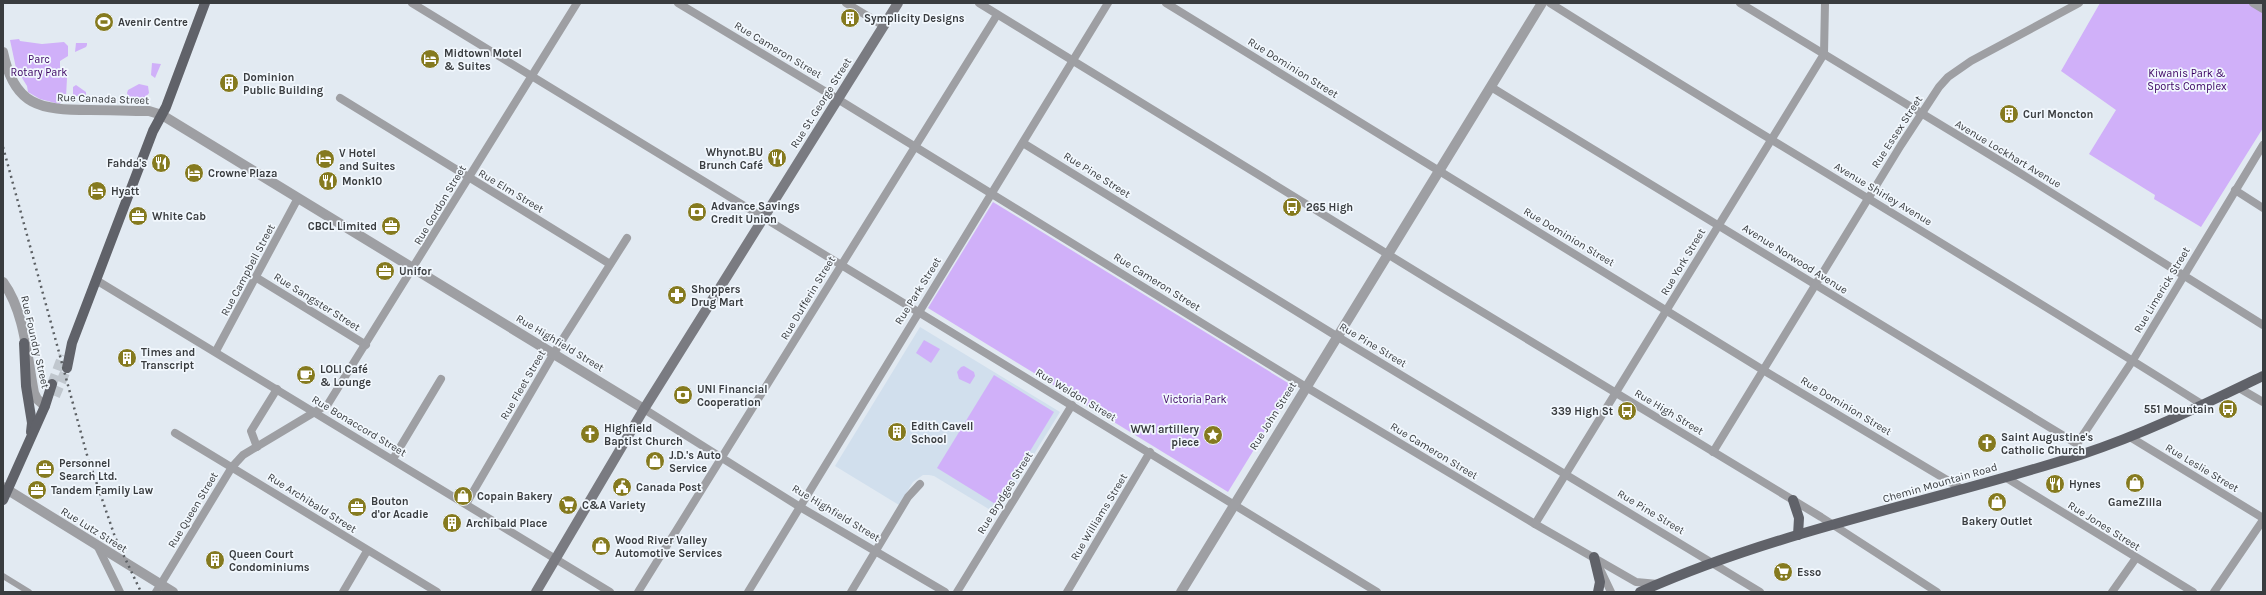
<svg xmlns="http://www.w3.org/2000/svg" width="2266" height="595" viewBox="0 0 2266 595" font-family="Karla,sans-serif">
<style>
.built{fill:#d1dfed}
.green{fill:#d0b0f9}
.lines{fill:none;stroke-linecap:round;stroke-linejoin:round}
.primary-tunnel{stroke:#c0c7ce;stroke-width:10;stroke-dasharray:10 5;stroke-linecap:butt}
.pedestrian{stroke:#9e9fa3;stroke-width:6}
.minor{stroke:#9e9fa3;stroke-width:8}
.tertiary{stroke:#9e9fa3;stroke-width:10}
.secondary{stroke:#7a7b81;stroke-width:10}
.primary{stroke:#606269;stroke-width:10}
.rail{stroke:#5c6064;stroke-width:2.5;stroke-dasharray:2 4;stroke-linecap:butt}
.labels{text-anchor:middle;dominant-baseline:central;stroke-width:3.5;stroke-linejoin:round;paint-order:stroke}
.poi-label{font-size:11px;font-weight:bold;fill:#393c3f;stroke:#f1f7fd;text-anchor:start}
.street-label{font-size:11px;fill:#393c3f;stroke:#f1f7fd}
.park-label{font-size:11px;fill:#3b0362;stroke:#f1f7fd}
</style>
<rect width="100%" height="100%" fill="#e2eaf2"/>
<polygon class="built" points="920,327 1060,412 997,514 934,476 929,475 923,475 913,482 899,505 835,466"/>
<g class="green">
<polygon points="2100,3 2248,3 2263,13 2263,128 2201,227 2154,199 2155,195 2089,154 2116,110 2061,71"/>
<polygon points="19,39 20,41 42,44 64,42 68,46 68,56 60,61 60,70 65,72 67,78 66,97 63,98 63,101 59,104 40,99 28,92 27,86 16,68 10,40"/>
<polygon points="76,43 87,43 87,45 86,47 75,52"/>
<polygon points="152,63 161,64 155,78 151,75"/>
<path d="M139,84L148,86L149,93C144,100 137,101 129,99L127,93L128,90Z"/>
<polygon points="76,85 86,92 86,96 73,96 73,87"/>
<polygon points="993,202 1293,386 1228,492 928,308"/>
<polygon points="924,340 940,349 931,363 916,353"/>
<polygon points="964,366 974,372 975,376 970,384 959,379 957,372 961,367"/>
<polygon points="994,375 1054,412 997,505 937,468"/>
</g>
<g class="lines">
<g class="primary-tunnel">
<polyline points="52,384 63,355"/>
<polyline points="55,396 67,368"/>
</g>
<polyline class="pedestrian" points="3,576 29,592"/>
<g class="minor">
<polyline points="412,3 1377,592"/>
<polyline points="678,3 831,95 1306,387 1535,524 1636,582 1658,584"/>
<polyline points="846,3 884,26"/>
<polyline points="979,3 1446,290 1821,517 1937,592"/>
<polyline points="1166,3 1763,370 1962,489"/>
<path d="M1550,3C1766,139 1987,268 2203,405"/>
<polyline points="1740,3 2015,170 2263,325"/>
<polyline points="2253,3 2263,9"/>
<polyline points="1491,87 2077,444 2080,455"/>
<polyline points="340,98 610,264"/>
<polyline points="1023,143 1338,337 1760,592"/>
<polyline points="2235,190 2263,208"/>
<polyline points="257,278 366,345"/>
<polyline points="96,280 610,592"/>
<polyline points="216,351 298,198"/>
<polyline points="2239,388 2263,402"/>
<polyline points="644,409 800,507 945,592"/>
<polyline points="175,433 437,592"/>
<polyline points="2130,437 2263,518"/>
<polyline points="2077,444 2133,360 2263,145"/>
<polyline points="257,447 251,431 277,389"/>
<polyline points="1713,452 1901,145 1939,87 1948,77 1971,61 2079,3"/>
<polyline points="393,459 441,379"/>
<polyline points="2005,477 2193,592"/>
<polyline points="466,504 554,353 627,238"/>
<polyline points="1535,524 1824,54 1825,3"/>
<polyline points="98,547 120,592"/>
<polyline points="1600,569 1611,592"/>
<polyline points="156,592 232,467 243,455 328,404 577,3"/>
<polyline points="343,592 367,551"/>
<polyline points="638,592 997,15"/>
<polyline points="748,592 1108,3"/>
<polyline points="851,592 908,497 920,484"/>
<polyline points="957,592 1072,405"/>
<polyline points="1067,592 1150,452"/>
<polyline points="2112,592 2136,558"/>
<polyline points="2214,592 2263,520"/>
</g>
<g class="tertiary">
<path d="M3,52C14,106 40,110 90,110C110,110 129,111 149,111L162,115L644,409"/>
<path d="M3,282C25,312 27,357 34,393L37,399L45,406"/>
<polyline points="3,487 173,592"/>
<polyline points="1181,592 1542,3"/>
</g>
<polyline class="secondary" points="536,592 644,409 898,3"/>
<g class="primary">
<polyline points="24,343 26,386 32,423 31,432"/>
<polyline points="67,368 72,343 153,131 166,107 205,3"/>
<polyline points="3,500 45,406 52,384"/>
<polyline points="1793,500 1799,518 1798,535"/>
<polyline points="1594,557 1600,582 1598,592"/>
<path d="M1640,592C1781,529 1934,502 2080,455C2144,434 2203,405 2263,376"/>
</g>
<polyline class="rail" points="3,147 87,455 115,537 141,592"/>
</g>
<defs>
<symbol id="building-disc" viewBox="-11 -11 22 22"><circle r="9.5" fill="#857a1f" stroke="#f1f7fd"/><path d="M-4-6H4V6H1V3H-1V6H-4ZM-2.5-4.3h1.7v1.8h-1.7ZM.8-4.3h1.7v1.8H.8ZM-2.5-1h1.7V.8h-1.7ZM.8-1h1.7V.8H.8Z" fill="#fff"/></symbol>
<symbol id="stadium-disc" viewBox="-11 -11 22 22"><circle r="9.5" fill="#857a1f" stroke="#f1f7fd"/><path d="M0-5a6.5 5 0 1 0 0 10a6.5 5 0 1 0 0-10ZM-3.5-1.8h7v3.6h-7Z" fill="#fff"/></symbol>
<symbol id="hotel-disc" viewBox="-11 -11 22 22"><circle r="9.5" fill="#857a1f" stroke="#f1f7fd"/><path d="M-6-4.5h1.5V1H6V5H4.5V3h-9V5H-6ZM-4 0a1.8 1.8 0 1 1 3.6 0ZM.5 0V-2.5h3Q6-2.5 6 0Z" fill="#fff"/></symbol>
<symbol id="restaurant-disc" viewBox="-11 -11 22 22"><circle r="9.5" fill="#857a1f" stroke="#f1f7fd"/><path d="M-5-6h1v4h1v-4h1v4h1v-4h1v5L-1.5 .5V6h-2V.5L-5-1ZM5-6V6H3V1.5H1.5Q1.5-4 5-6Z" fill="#fff"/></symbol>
<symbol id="bus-disc" viewBox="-11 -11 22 22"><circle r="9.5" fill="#857a1f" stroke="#f1f7fd"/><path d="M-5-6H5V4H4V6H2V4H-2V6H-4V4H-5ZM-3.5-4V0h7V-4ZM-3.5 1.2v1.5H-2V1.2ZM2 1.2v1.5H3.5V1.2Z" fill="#fff"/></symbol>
<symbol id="bank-disc" viewBox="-11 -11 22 22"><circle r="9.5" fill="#857a1f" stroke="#f1f7fd"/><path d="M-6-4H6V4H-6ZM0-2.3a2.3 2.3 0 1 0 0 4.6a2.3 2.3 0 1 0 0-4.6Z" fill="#fff"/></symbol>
<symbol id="office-disc" viewBox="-11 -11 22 22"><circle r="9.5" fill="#857a1f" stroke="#f1f7fd"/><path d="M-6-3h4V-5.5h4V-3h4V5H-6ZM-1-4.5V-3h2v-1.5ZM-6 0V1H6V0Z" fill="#fff"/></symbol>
<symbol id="pharmacy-disc" viewBox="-11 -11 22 22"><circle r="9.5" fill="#857a1f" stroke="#f1f7fd"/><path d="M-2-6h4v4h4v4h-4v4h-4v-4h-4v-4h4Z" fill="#fff"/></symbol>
<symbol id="cafe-disc" viewBox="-11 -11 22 22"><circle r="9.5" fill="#857a1f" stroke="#f1f7fd"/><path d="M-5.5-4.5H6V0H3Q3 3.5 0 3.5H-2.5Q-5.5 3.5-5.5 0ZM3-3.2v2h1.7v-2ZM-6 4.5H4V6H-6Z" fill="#fff"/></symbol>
<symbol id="church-disc" viewBox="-11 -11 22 22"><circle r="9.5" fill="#857a1f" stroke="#f1f7fd"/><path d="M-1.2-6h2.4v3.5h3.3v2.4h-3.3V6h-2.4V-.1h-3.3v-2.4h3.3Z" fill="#fff"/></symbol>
<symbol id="sight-disc" viewBox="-11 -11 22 22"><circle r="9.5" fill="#857a1f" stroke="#f1f7fd"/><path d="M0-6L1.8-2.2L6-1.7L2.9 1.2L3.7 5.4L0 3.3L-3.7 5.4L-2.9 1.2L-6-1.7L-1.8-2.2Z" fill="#fff"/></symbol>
<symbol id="shop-disc" viewBox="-11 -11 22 22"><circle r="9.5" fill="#857a1f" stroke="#f1f7fd"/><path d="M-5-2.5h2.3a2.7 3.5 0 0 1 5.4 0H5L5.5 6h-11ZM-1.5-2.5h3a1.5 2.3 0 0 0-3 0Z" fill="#fff"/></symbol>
<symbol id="civic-disc" viewBox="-11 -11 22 22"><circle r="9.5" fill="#857a1f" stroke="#f1f7fd"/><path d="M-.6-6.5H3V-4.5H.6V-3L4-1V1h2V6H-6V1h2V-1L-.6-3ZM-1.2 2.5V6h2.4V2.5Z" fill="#fff"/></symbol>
<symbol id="supermarket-disc" viewBox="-11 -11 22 22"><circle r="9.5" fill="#857a1f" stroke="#f1f7fd"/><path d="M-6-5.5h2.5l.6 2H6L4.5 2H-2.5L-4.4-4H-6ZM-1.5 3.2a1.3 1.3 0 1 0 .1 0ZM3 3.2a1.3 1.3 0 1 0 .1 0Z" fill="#fff"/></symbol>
</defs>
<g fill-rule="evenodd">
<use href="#building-disc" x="839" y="7" width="22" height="22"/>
<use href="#stadium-disc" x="93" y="11" width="22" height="22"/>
<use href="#hotel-disc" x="419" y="48" width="22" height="22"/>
<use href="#building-disc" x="218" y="72" width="22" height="22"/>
<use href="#building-disc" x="1998" y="103" width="22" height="22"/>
<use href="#restaurant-disc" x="766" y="147" width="22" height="22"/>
<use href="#hotel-disc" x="314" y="148" width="22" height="22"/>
<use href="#restaurant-disc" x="150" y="152" width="22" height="22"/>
<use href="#hotel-disc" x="183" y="162" width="22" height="22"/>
<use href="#restaurant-disc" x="317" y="170" width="22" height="22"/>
<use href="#hotel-disc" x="86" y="180" width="22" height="22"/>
<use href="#bus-disc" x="1281" y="196" width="22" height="22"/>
<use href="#bank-disc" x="686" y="201" width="22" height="22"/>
<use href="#office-disc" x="127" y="205" width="22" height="22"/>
<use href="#office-disc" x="380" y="215" width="22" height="22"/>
<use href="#office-disc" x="374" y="260" width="22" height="22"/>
<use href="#pharmacy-disc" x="666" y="284" width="22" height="22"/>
<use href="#building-disc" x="116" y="347" width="22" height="22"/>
<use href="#cafe-disc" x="295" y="364" width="22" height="22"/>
<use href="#bank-disc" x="672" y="384" width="22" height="22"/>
<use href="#bus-disc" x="2217" y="398" width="22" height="22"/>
<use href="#bus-disc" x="1616" y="400" width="22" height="22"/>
<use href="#building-disc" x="886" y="421" width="22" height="22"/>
<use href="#church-disc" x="579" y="423" width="22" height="22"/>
<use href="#sight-disc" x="1202" y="424" width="22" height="22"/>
<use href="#church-disc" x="1976" y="432" width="22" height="22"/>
<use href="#shop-disc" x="644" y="450" width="22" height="22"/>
<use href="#office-disc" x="34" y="458" width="22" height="22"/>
<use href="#shop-disc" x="2124" y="472" width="22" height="22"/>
<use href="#restaurant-disc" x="2044" y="473" width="22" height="22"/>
<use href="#civic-disc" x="611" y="476" width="22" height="22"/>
<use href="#office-disc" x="26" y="479" width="22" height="22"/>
<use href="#shop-disc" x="452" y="485" width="22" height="22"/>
<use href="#shop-disc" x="1986" y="491" width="22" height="22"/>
<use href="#supermarket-disc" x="557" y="494" width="22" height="22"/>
<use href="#office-disc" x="346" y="496" width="22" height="22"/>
<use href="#building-disc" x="441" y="512" width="22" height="22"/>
<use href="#shop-disc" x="590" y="535" width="22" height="22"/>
<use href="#building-disc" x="204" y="549" width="22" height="22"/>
<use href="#supermarket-disc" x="1772" y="561" width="22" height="22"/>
</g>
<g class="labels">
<g class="poi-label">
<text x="864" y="18">Symplicity Designs</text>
<text x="118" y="22">Avenir Centre</text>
<text x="444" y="53">Midtown Motel<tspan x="444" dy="13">&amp; Suites</tspan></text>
<text x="243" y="77">Dominion<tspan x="243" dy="13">Public Building</tspan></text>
<text x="2023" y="114">Curl Moncton</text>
<text x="763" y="152" text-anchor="end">Whynot.BU<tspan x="763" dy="13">Brunch Café</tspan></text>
<text x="339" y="153">V Hotel<tspan x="339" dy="13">and Suites</tspan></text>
<text x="147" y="163" text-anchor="end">Fahda's</text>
<text x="208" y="173">Crowne Plaza</text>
<text x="342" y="181">Monk10</text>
<text x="111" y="191">Hyatt</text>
<text x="711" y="206">Advance Savings<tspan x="711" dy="13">Credit Union</tspan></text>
<text x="1306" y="207">265 High</text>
<text x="152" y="216">White Cab</text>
<text x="377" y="226" text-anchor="end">CBCL Limited</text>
<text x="399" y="271">Unifor</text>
<text x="691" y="289">Shoppers<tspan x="691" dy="13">Drug Mart</tspan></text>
<text x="141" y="352">Times and<tspan x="141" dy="13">Transcript</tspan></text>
<text x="320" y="369">LOLI Café<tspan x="320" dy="13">&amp; Lounge</tspan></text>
<text x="697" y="389">UNI Financial<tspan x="697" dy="13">Cooperation</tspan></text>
<text x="2214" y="409" text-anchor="end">551 Mountain</text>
<text x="1613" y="411" text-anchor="end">339 High St</text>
<text x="911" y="426">Edith Cavell<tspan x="911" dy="13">School</tspan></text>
<text x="604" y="428">Highfield<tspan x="604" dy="13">Baptist Church</tspan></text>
<text x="1199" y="429" text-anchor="end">WW1 artillery<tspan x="1199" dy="13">piece</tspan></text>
<text x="2001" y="437">Saint Augustine's<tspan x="2001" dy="13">Catholic Church</tspan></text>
<text x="669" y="455">J.D.'s Auto<tspan x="669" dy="13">Service</tspan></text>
<text x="59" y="463">Personnel<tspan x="59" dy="13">Search Ltd.</tspan></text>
<text x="2069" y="484">Hynes</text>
<text x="636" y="487">Canada Post</text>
<text x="51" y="490">Tandem Family Law</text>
<text x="477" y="496">Copain Bakery</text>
<text x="371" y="501">Bouton<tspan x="371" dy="13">d'or Acadie</tspan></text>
<text x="2135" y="502" text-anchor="middle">GameZilla</text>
<text x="582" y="505">C&amp;A Variety</text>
<text x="1997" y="521" text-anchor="middle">Bakery Outlet</text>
<text x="466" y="523">Archibald Place</text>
<text x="615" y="540">Wood River Valley<tspan x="615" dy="13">Automotive Services</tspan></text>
<text x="229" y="554">Queen Court<tspan x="229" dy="13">Condominiums</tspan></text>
<text x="1797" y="572">Esso</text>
</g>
<g class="street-label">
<text transform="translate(778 50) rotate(31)">Rue Cameron Street</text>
<text transform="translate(1293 68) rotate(32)">Rue Dominion Street</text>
<text transform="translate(103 99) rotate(2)">Rue Canada Street</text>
<text transform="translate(821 103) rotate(-58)">Rue St. George Street</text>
<text transform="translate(1897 132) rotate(-57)">Rue Essex Street</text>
<text transform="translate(2008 154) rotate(31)">Avenue Lockhart Avenue</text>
<text transform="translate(1097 175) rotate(32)">Rue Pine Street</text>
<text transform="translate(511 191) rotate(31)">Rue Elm Street</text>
<text transform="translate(1883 194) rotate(31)">Avenue Shirley Avenue</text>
<text transform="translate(440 205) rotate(-59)">Rue Gordon Street</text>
<text transform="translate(1569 237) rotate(31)">Rue Dominion Street</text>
<text transform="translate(1795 259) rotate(32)">Avenue Norwood Avenue</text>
<text transform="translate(1683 262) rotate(-59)">Rue York Street</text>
<text transform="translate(248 270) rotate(-62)">Rue Campbell Street</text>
<text transform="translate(1157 282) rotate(32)">Rue Cameron Street</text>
<text transform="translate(2162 290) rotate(-59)">Rue Limerick Street</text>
<text transform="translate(918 291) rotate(-58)">Rue Park Street</text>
<text transform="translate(808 298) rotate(-59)">Rue Dufferin Street</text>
<text transform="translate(317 302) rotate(32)">Rue Sangster Street</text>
<text transform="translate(35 342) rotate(77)">Rue Foundry Street</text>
<text transform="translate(560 343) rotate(31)">Rue Highfield Street</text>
<text transform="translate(1373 345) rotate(31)">Rue Pine Street</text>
<text transform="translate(523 385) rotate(-60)">Rue Fleet Street</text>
<text transform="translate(1076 395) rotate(31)">Rue Weldon Street</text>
<text transform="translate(1846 406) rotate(31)">Rue Dominion Street</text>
<text transform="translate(1669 412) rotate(31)">Rue High Street</text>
<text transform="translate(1273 416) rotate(-58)">Rue John Street</text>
<text transform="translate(359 426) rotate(31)">Rue Bonaccord Street</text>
<text transform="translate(1434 451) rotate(31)">Rue Cameron Street</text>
<text transform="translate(2202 468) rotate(31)">Rue Leslie Street</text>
<text transform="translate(1940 483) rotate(-16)">Chemin Mountain Road</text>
<text transform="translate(1005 493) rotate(-58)">Rue Brydges Street</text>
<text transform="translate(312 503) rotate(32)">Rue Archibald Street</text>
<text transform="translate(193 510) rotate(-59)">Rue Queen Street</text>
<text transform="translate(1651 512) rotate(31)">Rue Pine Street</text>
<text transform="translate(836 513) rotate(31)">Rue Highfield Street</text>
<text transform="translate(1099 517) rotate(-59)">Rue Williams Street</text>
<text transform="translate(2104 526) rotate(32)">Rue Jones Street</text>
<text transform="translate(94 530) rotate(32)">Rue Lutz Street</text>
</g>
<g class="park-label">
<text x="39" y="59">Parc<tspan x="39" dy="13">Rotary Park</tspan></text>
<text x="2187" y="73">Kiwanis Park &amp;<tspan x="2187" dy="13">Sports Complex</tspan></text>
<text x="1195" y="399">Victoria Park</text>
</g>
</g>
<rect width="2266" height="595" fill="none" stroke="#393c3f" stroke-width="8"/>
</svg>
